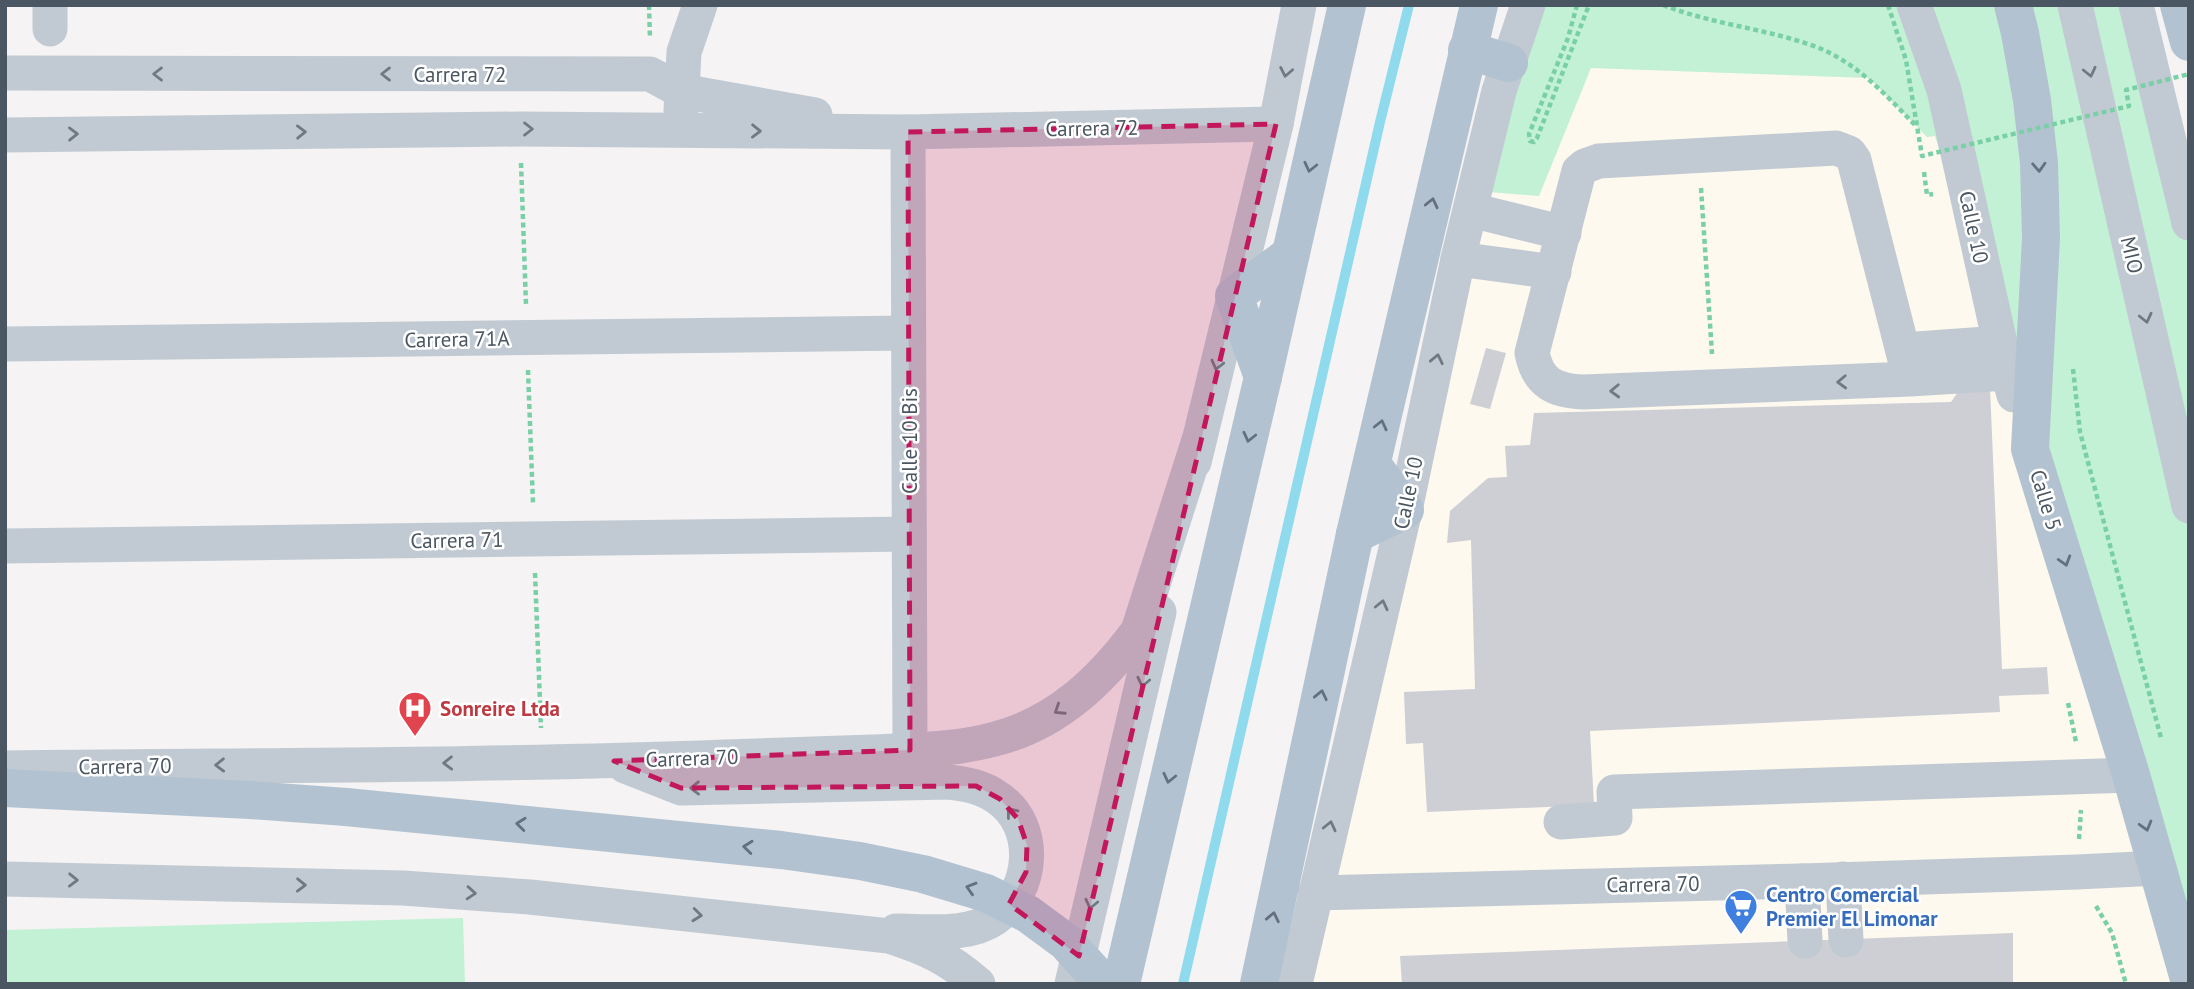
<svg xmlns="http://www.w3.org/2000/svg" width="2194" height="989" viewBox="0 0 2194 989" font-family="'PT Sans',sans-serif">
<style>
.commercial{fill:#fdf9ef}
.green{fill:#c3f1d5}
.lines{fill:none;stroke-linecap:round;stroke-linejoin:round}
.stream{stroke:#90daee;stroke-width:10}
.building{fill:#cdcfd5}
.path{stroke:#7ad0a6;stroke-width:4.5;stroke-dasharray:5 3.5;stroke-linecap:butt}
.minor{stroke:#c1cad2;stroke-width:35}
.major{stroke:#b3c2d1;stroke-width:38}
.path-bridge{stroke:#7ad0a6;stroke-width:4.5;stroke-dasharray:5 3.5;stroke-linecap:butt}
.major-bridge{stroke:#b3c2d1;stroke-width:38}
.oneway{stroke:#6e7983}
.oneway2{stroke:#64717d}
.marked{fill:#c2185b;fill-opacity:0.2;stroke:#c2185b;stroke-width:5;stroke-dasharray:14 9;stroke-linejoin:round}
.labels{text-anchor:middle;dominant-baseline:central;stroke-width:5;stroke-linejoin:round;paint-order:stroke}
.street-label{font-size:21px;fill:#4a5661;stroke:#fff}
.health-label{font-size:21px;font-weight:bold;fill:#be3a42;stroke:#fff;text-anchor:start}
.shop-label{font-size:21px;font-weight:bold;fill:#366cbe;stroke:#fff;text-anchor:start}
</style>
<rect width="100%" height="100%" fill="#f5f3f3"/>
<polygon class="commercial" points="1590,68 1869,78 1927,137 1935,136 2189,984 1295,984 1476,191 1539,196"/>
<g class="green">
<polygon points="1528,5 2136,5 2189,223 2189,979 1935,136 1927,137 1869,78 1591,68 1539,196 1476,191"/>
<polygon points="463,918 465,984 5,984 5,930"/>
</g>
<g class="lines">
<polyline class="stream" points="1183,984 1380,122 1409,5"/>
</g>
<g class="building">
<polygon points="1486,348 1506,353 1490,409 1470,404"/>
<polygon points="1990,388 2002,669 2047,667 2049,694 1999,696 2000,712 1590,731 1594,805 1427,812 1423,743 1406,744 1404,692 1475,689 1471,540 1447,543 1450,511 1488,478 1507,477 1505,446 1530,445 1534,413 1951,402 1960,389"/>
<polygon points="2013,933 2013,984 1402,984 1400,956"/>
</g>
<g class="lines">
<g class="path">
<polyline points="649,5 650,39"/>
<polyline points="1577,5 1568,38 1529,134 1530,141 1534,142 1537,138 1589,5"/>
<path d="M1663,5C1714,25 1770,29 1819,48C1858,64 1887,96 1915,125"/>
<polyline points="521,163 526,305"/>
<polyline points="1924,172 1927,195 1933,194"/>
<polyline points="1701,188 1712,354"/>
<polyline points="2073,369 2080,432 2161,738"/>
<polyline points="528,370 533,504"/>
<polyline points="535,573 541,728"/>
<polyline points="2068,703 2076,742"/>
<polyline points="2079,839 2081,810"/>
<polyline points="2096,906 2112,933 2126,984"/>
</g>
<g class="minor">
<polyline points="50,5 50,29"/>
<polyline points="1914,5 1944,90 2000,343 2014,395"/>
<polyline points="2075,5 2189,506"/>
<polyline points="2136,5 2189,223"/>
<polyline points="5,73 650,74 681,91 815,115"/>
<polyline points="681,111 684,52 700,5"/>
<polyline points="908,132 910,750"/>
<polyline points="5,135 520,129 908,132 1276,124"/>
<polyline points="1471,210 1564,233"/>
<polyline points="1458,259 1554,272"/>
<polyline points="5,344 908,333"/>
<polyline points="1903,350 2000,343"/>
<path d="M1910,379L1854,160L1849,153L1836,148L1599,161L1585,166L1579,171L1532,353C1538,383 1555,391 1583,392L1910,379L2008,373"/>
<polyline points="1194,462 1276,124 1299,5"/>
<polyline points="5,546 909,534"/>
<path d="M625,766L681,788L948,782C967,784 983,787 998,798C1039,826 1034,891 995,918C968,937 927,931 896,931"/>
<path d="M5,768C245,765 485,766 725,757C774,755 823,754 872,752C913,750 955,750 995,739C1057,723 1101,681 1138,631L1199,440"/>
<polyline points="1561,822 1615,818 1614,792 2131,775"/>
<path d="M5,879L403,888L530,897L889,936C927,948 948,958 978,984"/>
<polyline points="1843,879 1846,940"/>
<polyline points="1802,881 1805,941"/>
<polyline points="1315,893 1802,881 2077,872 2159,868"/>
<polyline points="1072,984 1159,612"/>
<polyline points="1295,984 1405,510 1458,259 1499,91 1528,5"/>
</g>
<g class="major">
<polyline points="2013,5 2020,33 2032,100 2039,163 2041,238 2030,449 2131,775 2189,979"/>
<polyline points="2179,5 2189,42"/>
<polyline points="1467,50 1509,63"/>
<polyline points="1263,377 1234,296 1290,255"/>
<polyline points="1355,534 1405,510 1372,464"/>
<polyline points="5,788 250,800 346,807"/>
<polyline points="1121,984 1263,377 1347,5"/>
<polyline points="1259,984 1355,534 1479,5"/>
</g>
<polyline class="path-bridge" points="1888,5 1906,60 1922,156 2129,106 2126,90 2189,74"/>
<polyline class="major-bridge" points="346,807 781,850 860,861 923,874 986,893 1028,914 1066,942 1104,984"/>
</g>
<defs><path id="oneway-chevron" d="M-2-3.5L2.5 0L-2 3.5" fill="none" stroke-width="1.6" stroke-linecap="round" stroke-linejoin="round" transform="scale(1.75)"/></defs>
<g class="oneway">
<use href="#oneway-chevron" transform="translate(1286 72) rotate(101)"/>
<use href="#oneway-chevron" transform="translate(2090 72) rotate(77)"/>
<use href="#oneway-chevron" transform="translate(158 74) rotate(-180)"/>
<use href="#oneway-chevron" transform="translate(386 74) rotate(-180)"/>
<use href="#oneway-chevron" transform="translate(528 129)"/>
<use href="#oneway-chevron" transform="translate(756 131) rotate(1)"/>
<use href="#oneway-chevron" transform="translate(301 132) rotate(-1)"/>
<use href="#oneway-chevron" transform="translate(73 134) rotate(-1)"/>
<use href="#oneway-chevron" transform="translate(2146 318) rotate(77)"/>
<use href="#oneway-chevron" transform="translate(1437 359) rotate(-78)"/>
<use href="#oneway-chevron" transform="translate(1217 365) rotate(104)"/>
<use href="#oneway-chevron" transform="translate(1842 382) rotate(178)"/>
<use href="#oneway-chevron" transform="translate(1615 391) rotate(178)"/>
<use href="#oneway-chevron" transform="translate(1382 605) rotate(-77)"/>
<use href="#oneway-chevron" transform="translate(1143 682) rotate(103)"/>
<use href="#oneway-chevron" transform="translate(1059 710) rotate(147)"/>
<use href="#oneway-chevron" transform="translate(448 763) rotate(179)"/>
<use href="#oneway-chevron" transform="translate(220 765) rotate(179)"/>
<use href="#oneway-chevron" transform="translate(695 788) rotate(179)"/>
<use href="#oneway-chevron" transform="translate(1011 812) rotate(-129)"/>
<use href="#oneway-chevron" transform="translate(1330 826) rotate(-77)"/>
<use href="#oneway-chevron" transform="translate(73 880) rotate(1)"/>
<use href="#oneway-chevron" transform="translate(301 885) rotate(1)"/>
<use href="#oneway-chevron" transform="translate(471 893) rotate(4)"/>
<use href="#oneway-chevron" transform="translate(1091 904) rotate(103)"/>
<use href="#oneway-chevron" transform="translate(697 915) rotate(6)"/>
</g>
<g class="oneway2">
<use href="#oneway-chevron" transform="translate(1310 167) rotate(103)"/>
<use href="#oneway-chevron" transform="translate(2039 167) rotate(87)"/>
<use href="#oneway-chevron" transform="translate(1432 203) rotate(-77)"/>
<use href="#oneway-chevron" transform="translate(1381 425) rotate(-77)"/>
<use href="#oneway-chevron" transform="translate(1249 437) rotate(103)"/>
<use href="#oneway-chevron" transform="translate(2065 561) rotate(73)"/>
<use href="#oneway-chevron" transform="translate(1321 695) rotate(-78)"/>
<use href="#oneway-chevron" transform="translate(1169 778) rotate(103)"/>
<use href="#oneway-chevron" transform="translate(521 824) rotate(-174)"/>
<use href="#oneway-chevron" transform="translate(2146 826) rotate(74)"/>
<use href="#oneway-chevron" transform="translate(748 847) rotate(-174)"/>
<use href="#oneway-chevron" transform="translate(971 888) rotate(-163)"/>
<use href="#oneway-chevron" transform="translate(1273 917) rotate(-78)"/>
</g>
<path class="marked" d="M1276,124L1079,956L1009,904L1026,872L1027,845L1018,819L1000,799L976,786L681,788L614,761L910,750L908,132Z"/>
<defs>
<symbol id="hospital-pin" viewBox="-11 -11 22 30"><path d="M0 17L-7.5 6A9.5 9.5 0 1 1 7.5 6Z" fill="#e0444e" stroke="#fff"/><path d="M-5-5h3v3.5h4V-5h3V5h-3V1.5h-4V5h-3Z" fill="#fff"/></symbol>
<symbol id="supermarket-pin" viewBox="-11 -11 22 30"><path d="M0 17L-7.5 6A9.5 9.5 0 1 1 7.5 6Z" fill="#3f7fe0" stroke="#fff"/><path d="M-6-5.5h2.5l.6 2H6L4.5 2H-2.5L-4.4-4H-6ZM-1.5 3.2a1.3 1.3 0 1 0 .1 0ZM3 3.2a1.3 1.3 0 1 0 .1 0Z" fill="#fff"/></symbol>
</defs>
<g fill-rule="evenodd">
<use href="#hospital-pin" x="396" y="689" width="38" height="52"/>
<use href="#supermarket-pin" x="1722" y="887" width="38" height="52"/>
</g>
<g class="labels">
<g class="street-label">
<text x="460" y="74">Carrera 72</text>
<text transform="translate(1092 128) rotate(-1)">Carrera 72</text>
<text transform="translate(1974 227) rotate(78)">Calle 10</text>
<text transform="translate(2132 255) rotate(77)">MIO</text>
<text transform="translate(457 339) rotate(-1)">Carrera 71A</text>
<text transform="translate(909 441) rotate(-90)">Calle 10 Bis</text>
<text transform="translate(1408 493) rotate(-78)">Calle 10</text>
<text transform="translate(2046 500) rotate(73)">Calle 5</text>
<text transform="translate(457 540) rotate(-1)">Carrera 71</text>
<text transform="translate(692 758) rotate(-2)">Carrera 70</text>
<text transform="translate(125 766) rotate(-1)">Carrera 70</text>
<text transform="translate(1653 884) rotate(-1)">Carrera 70</text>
</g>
<g class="health-label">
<text x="440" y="708">Sonreire Ltda</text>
</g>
<g class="shop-label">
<text x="1766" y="894">Centro Comercial<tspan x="1766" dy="24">Premier El Limonar</tspan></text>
</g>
</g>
<rect width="2194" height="989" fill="none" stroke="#4a5661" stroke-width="14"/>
</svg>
